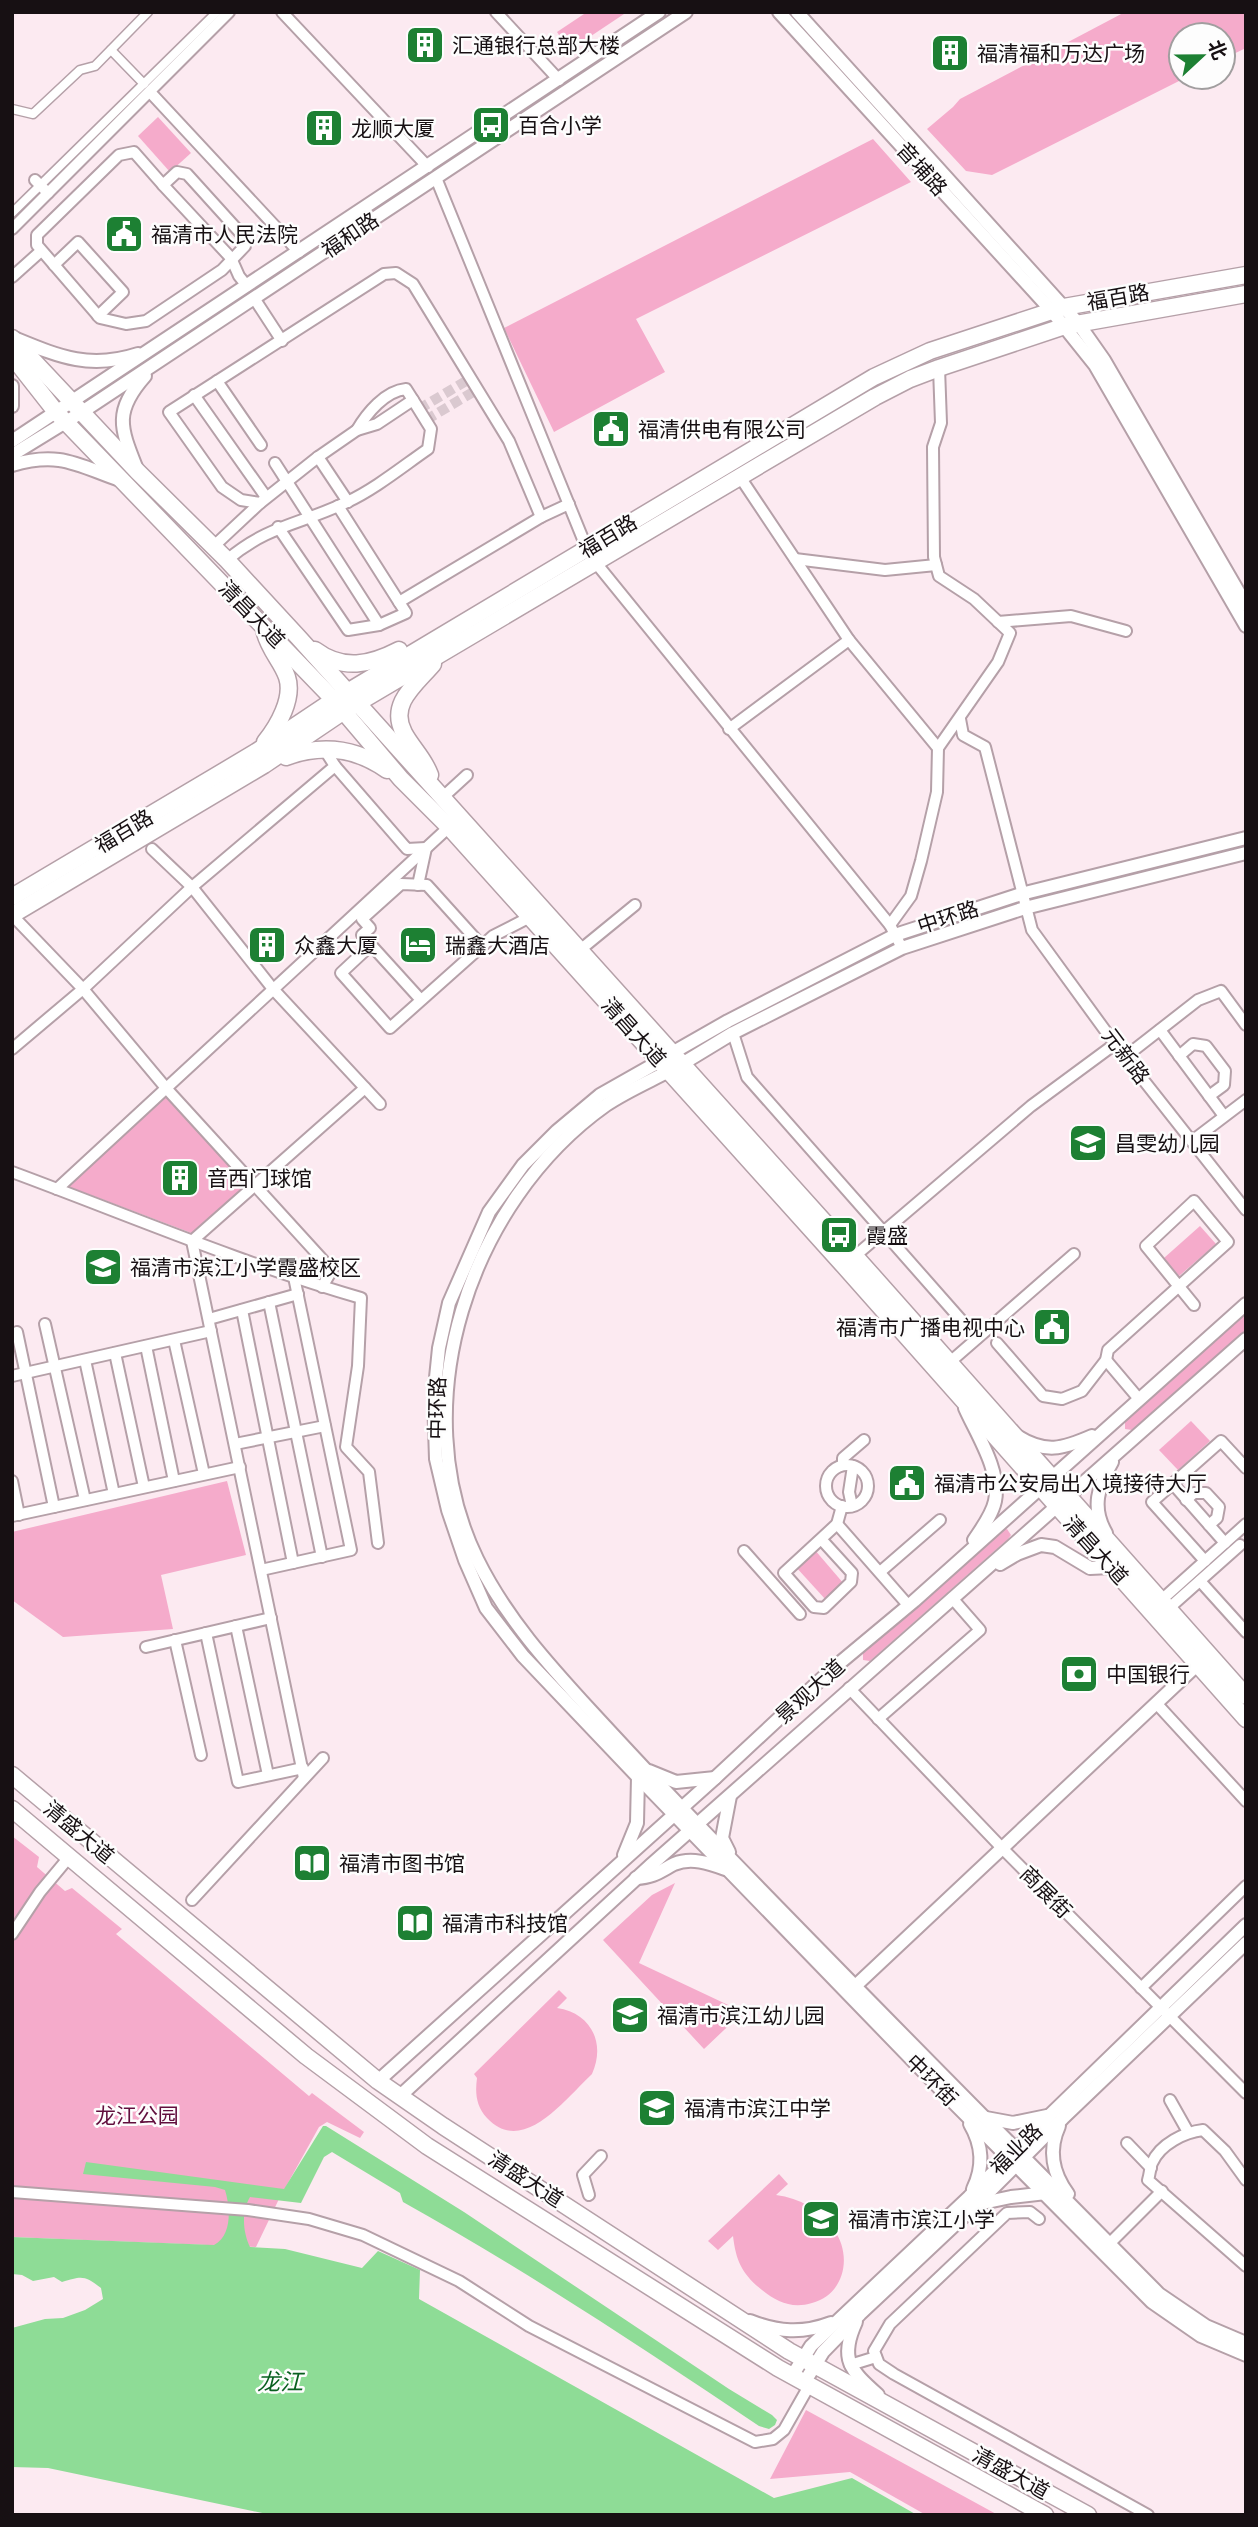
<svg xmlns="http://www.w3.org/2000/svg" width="1258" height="2527" viewBox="0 0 1258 2527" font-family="Helvetica,'Noto Sans SC',sans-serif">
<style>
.green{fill:#f5abcb}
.water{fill:#8edc96}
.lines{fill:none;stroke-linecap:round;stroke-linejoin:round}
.minor-tunnel{stroke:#dac9d0;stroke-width:10;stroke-dasharray:10 5;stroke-linecap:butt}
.pedestrian-casing{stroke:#b5a0a8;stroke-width:11}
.minor-casing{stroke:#b5a0a8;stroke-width:14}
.tertiary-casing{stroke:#b5a0a8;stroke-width:16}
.primary-casing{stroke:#b5a0a8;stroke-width:19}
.pedestrian{stroke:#fff;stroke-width:8}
.minor{stroke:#fff;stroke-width:10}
.tertiary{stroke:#fff;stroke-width:12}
.primary{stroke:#fff;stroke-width:16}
.labels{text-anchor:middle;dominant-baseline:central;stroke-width:5;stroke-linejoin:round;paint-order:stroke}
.poi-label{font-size:21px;fill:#171013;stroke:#fdfdfd;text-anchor:start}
.street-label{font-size:21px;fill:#171013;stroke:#fdfdfd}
.park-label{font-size:21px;fill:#610e3d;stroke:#fdfdfd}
.water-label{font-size:23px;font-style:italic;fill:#096020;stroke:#fdfdfd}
</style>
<rect width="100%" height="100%" fill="#fceaf1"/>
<g class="green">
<polygon points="587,12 627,12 561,56 554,47 563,41 557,32"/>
<polygon points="1125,12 1246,12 1246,48 1223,59 1223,35 1181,35 1181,77 1187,77 992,175 966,171 927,129 953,107 960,99"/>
<polygon points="158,117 191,153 170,172 138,136"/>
<polygon points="873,139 911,182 636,319 665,372 554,432 504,328"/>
<polygon points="166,1094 247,1186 194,1234 67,1186"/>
<polygon points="1200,1226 1216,1244 1179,1276 1164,1258"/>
<polygon points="1246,1314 1246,1330 1132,1430 1125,1429 1125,1421"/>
<polygon points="1191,1421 1210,1441 1178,1470 1159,1450"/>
<polygon points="227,1481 246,1555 161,1575 173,1629 63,1637 12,1600 12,1532"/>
<polygon points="1007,1529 1011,1535 1008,1539 870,1661 863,1660 863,1652 1002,1530"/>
<polygon points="814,1549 844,1584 826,1600 795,1566"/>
<polygon points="12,1836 39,1857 37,1867 65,1891 72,1888 122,1929 116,1934 309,2096 312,2093 364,2132 360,2138 327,2122 319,2127 278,2201 256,2247 12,2237"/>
<polygon points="675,1883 639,1963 743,2012 704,2049 603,1940 652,1895"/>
<path d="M559,1990L567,1998L557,2008C591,2013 606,2043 592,2074C566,2098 523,2157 487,2118C476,2106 475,2093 477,2078L474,2074Z"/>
<path d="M779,2174L788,2184L776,2195C800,2198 820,2210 834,2230C853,2256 844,2295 812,2303C792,2309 777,2302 762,2290C742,2274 736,2261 733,2236L718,2250L708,2241Z"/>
<polygon points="806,2410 998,2515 926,2515 850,2472 770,2479"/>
</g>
<path class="water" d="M323,2126H326L464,2212L729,2389L772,2415L777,2420L775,2425L769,2429L759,2426C643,2348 525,2270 403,2202L400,2193L332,2152L324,2157L301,2203L250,2197C241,2212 243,2232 250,2247L285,2249L362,2268L378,2251L420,2270L419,2299L774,2498L852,2478L917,2515H272L48,2468L12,2467V2328L45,2319L63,2318L85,2310L103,2299L101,2288C84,2275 82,2276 62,2282L54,2277L33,2281L22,2275L12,2274V2237L214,2245C233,2235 230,2206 225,2190L215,2187L83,2174L86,2162L284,2189Z"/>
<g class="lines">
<g class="minor-tunnel">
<polyline points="419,409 471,378"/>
<polyline points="426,420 478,389"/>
</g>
<defs>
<g id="pedestrian">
<polyline points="111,50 144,84"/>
<polyline points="12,109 33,114 80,70 95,66 148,12"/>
<polyline points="12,213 217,12"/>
</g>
<g id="minor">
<polyline points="282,12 428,167"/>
<polyline points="496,12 559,80"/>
<polyline points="150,92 299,252"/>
<polygon points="134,152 163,185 177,172 187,174 244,237 245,246 222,270 146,321 126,324 100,318 37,245 37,235 119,155"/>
<polyline points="436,178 587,549 596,563 890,925 902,948"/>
<polyline points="35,180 48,193"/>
<polyline points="163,185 231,258 239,276 247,286"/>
<polyline points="12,229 229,12"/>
<polyline points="54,265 78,242 123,292 98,316"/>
<polyline points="12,277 41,251"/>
<polyline points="254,298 282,341"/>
<polyline points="217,381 261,445"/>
<polyline points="194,395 266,497"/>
<path d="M357,430C367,413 385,391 406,389L413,400"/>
<polyline points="318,457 348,502"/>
<polyline points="275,463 379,625"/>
<polyline points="740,477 849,640"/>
<polyline points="338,506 399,602 541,517 569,504"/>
<polyline points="278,527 348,630 379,625 406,613 399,602"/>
<polyline points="214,546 260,503"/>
<polyline points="795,559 885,570 936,565"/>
<path d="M227,560C268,525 302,524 347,502C375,489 402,467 428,449L431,429L413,400L377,424L357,430L318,457L260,503L241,500L222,487L169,412L384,274L396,273L413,284L509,441L541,517"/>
<polyline points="998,622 1071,616 1126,631"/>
<polyline points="960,719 963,735 985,747 1032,930 1115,1044 1246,1210"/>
<polyline points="729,729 849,640 938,748"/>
<polyline points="335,766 407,849 426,848 418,885"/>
<polyline points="443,797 467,775"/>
<polyline points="152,849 192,887 273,989 380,1104"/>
<polyline points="12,915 83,989 166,1088 332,1270 322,1287"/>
<polyline points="890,925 911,896 921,861 937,792 938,748 998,662 1010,633 974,599 939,576 934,557 933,447 941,423 939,368"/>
<polyline points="371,945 341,973 390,1028 482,946 427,885 401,884 362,919 370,928 362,935 421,1000"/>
<polyline points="482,946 493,936 530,917"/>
<polyline points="580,950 635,905"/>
<polyline points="1160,1030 1224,1116"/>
<polyline points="733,1033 747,1077 977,1338"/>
<polyline points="12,1049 83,989 192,887 335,766 326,752 328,749"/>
<polyline points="1179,1056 1193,1044 1206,1046 1225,1071 1224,1085 1209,1096"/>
<polyline points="1125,1057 1198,1000 1221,991 1246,1025"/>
<polyline points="1192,1141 1246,1100"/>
<path d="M12,1172C128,1215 243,1264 361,1298L358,1366L346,1447L369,1472L378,1543"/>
<polyline points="57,1189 449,827"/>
<polyline points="855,1256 1031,1106 1115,1044"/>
<polyline points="269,1302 322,1557"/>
<polyline points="242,1310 293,1563"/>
<polyline points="209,1319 298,1294"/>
<polyline points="45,1324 85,1500"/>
<polyline points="17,1332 54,1507"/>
<polyline points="174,1340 204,1474"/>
<polyline points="997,1343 1043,1396 1062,1399 1082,1391 1106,1360 1108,1350 1228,1242 1194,1201 1146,1246 1194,1305"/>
<polyline points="146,1346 174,1481"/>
<polyline points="115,1353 144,1487"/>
<polyline points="85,1360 114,1494"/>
<polyline points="1106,1360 1139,1399"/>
<polyline points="950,1362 1074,1254"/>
<polyline points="12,1376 211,1331"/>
<polyline points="235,1444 325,1426"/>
<polyline points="843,1465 843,1458 864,1440"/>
<circle cx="847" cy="1486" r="21"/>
<polyline points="12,1481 19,1515"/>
<polyline points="1173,1484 1225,1543"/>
<polyline points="1186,1500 1194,1493 1206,1493 1219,1507 1217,1518 1209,1525"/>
<polyline points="852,1506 849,1492 853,1466"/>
<polyline points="12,1516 240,1467"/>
<polyline points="837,1524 908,1605"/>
<polyline points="821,1539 852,1573 851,1582 824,1608 814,1607 784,1573 837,1524 842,1506"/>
<polyline points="744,1551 800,1614"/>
<polyline points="1205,1561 1152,1502 1221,1441 1246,1468"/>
<polyline points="261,1570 351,1550 294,1277"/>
<polyline points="880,1572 940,1520"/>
<polyline points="1200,1581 1246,1632"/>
<polyline points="1167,1595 1246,1524"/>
<polyline points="1168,1609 1240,1545"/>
<polyline points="236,1626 268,1775"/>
<polyline points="206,1633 238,1782 303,1768"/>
<polyline points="175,1640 201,1755"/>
<polyline points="146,1647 271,1618"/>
<polyline points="849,1688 1001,1847 1246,2093"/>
<polyline points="1156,1703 1246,1801"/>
<polyline points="878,1719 980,1630 952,1598"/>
<polyline points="304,1778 192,1241 365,1088"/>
<polyline points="192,1900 323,1758"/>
<polyline points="12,1934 40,1892 70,1856"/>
<polyline points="1141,1988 1246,1886"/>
<polyline points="1170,2100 1188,2132"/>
<polyline points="1127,2143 1151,2168"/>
<path d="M1246,2180L1225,2151L1203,2130C1185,2132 1160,2144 1152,2163C1150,2167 1150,2174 1148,2180L1246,2266"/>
<polyline points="12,2192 248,2210 309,2219 363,2235 459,2281 529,2326 755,2442 773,2439 784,2430 809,2386"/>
<polyline points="589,2195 583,2175 601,2156"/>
<polyline points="1039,2219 1030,2212 1007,2213 890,2324 874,2351 879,2364 894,2374 1148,2515"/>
<polyline points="1104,2249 1162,2191"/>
<polyline points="850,2365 876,2357"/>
</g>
<g id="tertiary">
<polyline points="779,12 1051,310 1095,365 1246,626"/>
<polyline points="797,12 1078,323 1104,360 1246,605"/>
<path d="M14,338C58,356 89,370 138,354"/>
<polyline points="12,386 12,406"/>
<polyline points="12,441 659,12"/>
<polyline points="12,455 82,412 686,12"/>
<path d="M12,465C60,451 77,465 120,480"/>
<path d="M136,467C120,427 114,411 145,376"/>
<polyline points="672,1053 728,1021 895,935 1021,894 1246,838"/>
<polyline points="660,1061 600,1095 557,1131 523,1165 489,1212 449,1303 439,1348 434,1397 436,1459 448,1510 465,1560 486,1608 523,1656 638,1777 950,2099 1152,2302 1201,2336 1246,2355"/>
<polyline points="682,1064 733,1033 902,948 1025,908 1246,853"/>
<path d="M669,1071C648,1082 625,1092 606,1105C469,1202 402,1405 477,1559C506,1618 548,1664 592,1712C628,1751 664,1790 701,1828C852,1985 1006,2139 1159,2294L1206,2326L1246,2343"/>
<path d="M965,1408C977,1435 1001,1471 995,1501C992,1515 982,1528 974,1540"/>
<path d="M1017,1436C1046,1454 1062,1449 1092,1436"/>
<path d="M1106,1533C1091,1508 1098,1486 1112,1462"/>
<polyline points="1000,1564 1017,1554 1041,1545 1055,1547 1090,1568 1111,1567"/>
<polyline points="649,1771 676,1782 715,1778"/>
<polyline points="729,1852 722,1838 730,1796"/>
<polyline points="624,1855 637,1823 638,1777"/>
<path d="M636,1878C654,1877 659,1872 674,1864C691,1857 709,1863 725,1869"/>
<polyline points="850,1991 1197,1665"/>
<polyline points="378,2081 715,1778 830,1671 914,1601 1246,1304"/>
<polyline points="400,2096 651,1865 1246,1339"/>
<polyline points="986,2118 1013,2123 1047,2116"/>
<path d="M970,2124C983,2146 984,2167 973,2189"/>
<path d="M1059,2126C1048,2150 1053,2174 1068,2194"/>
<polyline points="978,2204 1011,2197 1046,2193"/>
<path d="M750,2321C778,2332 802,2334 831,2323"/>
<path d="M856,2322C839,2359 850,2370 878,2395"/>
<polyline points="792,2376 811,2346 969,2197 1051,2114 1246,1925"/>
<polyline points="804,2383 823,2352 860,2314 977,2204 1063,2118 1246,1943"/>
</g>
<g id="primary">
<polyline points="12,338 137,471 227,560 298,637 855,1256 1246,1696"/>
<polyline points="12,356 56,412 334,700 401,779 449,827 844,1266 1246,1719"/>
<path d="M315,650C343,671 370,665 399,650"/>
<path d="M265,742C278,726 294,698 287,677C282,662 270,651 265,633"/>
<path d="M286,757C322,744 356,748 387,770"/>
<path d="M430,775C424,758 412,748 404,733C388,704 416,684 433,664"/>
<polyline points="12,897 256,752 334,700 874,377 930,351 1064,307 1246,275"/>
<polyline points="12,915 264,765 344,711 875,397 910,379 939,368 1065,326 1246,294"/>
<polyline points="12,1775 378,2081 443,2126 789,2351 1088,2515"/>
<polyline points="12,1809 306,2056 427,2146 778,2368 1045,2515"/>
</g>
</defs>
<use href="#pedestrian" class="pedestrian-casing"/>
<use href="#minor" class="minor-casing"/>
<use href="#tertiary" class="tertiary-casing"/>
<use href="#primary" class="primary-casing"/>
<use href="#pedestrian" class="pedestrian"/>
<use href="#minor" class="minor"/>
<use href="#tertiary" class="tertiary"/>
<use href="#primary" class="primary"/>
</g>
<defs>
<symbol id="building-square" viewBox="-11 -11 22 22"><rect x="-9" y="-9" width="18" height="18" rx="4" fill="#1d8033" stroke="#fdfdfd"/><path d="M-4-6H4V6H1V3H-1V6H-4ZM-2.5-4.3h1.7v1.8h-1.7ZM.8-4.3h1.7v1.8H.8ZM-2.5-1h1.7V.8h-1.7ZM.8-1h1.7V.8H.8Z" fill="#fff"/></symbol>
<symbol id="bus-square" viewBox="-11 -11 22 22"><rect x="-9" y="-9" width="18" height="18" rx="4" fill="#1d8033" stroke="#fdfdfd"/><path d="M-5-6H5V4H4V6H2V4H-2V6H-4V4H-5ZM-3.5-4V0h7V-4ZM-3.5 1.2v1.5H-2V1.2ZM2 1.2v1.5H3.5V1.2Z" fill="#fff"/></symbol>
<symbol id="civic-square" viewBox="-11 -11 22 22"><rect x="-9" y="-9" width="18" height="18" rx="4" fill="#1d8033" stroke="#fdfdfd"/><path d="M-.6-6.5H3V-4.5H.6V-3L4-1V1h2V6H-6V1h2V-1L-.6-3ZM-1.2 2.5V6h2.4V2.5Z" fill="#fff"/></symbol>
<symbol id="hotel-square" viewBox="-11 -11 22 22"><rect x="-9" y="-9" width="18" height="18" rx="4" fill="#1d8033" stroke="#fdfdfd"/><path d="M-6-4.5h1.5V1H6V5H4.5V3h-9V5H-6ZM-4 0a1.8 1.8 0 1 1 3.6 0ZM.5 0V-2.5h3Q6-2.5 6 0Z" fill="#fff"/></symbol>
<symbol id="school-square" viewBox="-11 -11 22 22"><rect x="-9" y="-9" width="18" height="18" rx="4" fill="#1d8033" stroke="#fdfdfd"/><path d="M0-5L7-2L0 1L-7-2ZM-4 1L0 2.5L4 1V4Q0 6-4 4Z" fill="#fff"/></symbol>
<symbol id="bank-square" viewBox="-11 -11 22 22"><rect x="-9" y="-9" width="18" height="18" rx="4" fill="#1d8033" stroke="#fdfdfd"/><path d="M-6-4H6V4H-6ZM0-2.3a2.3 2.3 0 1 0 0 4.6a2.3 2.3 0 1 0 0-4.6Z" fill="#fff"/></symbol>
<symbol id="library-square" viewBox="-11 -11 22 22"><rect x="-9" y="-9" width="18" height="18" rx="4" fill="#1d8033" stroke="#fdfdfd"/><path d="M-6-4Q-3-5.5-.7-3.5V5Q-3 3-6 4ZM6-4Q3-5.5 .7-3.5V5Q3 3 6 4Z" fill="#fff"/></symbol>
</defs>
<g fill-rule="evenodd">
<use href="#building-square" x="403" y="23" width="44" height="44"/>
<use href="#building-square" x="928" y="31" width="44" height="44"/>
<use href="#bus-square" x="469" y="103" width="44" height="44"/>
<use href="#building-square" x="302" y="106" width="44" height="44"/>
<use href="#civic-square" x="102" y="212" width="44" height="44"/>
<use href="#civic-square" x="589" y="407" width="44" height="44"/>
<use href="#building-square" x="245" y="923" width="44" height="44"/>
<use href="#hotel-square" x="396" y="923" width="44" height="44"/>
<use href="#school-square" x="1066" y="1121" width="44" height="44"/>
<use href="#building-square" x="158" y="1156" width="44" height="44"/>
<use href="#bus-square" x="817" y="1213" width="44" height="44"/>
<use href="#school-square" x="81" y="1245" width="44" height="44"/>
<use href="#civic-square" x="1030" y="1305" width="44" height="44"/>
<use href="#civic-square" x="885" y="1461" width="44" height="44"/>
<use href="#bank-square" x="1057" y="1652" width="44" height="44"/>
<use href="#library-square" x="290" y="1841" width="44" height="44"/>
<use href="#library-square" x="393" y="1901" width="44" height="44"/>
<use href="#school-square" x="608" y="1993" width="44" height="44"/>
<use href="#school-square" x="635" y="2086" width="44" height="44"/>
<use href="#school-square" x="799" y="2197" width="44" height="44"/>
</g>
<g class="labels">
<g class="poi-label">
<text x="452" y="45">汇通银行总部大楼</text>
<text x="977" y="53">福清福和万达广场</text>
<text x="518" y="125">百合小学</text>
<text x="351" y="128">龙顺大厦</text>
<text x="151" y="234">福清市人民法院</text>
<text x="638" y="429">福清供电有限公司</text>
<text x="294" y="945">众鑫大厦</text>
<text x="445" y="945">瑞鑫大酒店</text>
<text x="1115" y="1143">昌雯幼儿园</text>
<text x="207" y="1178">音西门球馆</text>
<text x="866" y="1235">霞盛</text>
<text x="130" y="1267">福清市滨江小学霞盛校区</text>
<text x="1025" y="1327" text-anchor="end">福清市广播电视中心</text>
<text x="934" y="1483">福清市公安局出入境接待大厅</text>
<text x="1106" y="1674">中国银行</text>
<text x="339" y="1863">福清市图书馆</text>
<text x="442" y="1923">福清市科技馆</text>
<text x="657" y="2015">福清市滨江幼儿园</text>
<text x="684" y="2108">福清市滨江中学</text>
<text x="848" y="2219">福清市滨江小学</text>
</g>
<g class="street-label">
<text transform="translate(922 169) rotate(48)">音埔路</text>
<text transform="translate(350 235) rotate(-34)">福和路</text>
<text transform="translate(1118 297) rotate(-10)">福百路</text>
<text transform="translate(608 536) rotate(-31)">福百路</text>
<text transform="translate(252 614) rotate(46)">清昌大道</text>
<text transform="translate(124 831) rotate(-31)">福百路</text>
<text transform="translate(948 917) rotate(-18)">中环路</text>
<text transform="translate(634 1032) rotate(48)">清昌大道</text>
<text transform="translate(1126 1056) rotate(53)">元新路</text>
<text transform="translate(437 1408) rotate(-89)">中环路</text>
<text transform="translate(1096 1550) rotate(48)">清昌大道</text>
<text transform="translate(810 1691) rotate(-42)">景观大道</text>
<text transform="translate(79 1832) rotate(40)">清盛大道</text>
<text transform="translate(1046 1892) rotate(45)">商展街</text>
<text transform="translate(932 2080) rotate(45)">中环街</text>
<text transform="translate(1016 2149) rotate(-45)">福业路</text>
<text transform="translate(526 2179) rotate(33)">清盛大道</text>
<text transform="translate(1011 2473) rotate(29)">清盛大道</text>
</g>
<g class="park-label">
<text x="137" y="2115">龙江公园</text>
</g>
<g class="water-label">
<text x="280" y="2382">龙江</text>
</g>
</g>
<rect width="1258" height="2527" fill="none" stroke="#171013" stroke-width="28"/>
<g transform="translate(1202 56) rotate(68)"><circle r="33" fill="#fdfdfd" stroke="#a19e9f" stroke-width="2"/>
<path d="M0-5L12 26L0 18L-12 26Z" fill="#1d8033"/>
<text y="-10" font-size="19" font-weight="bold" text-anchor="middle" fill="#171013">北</text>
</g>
</svg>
